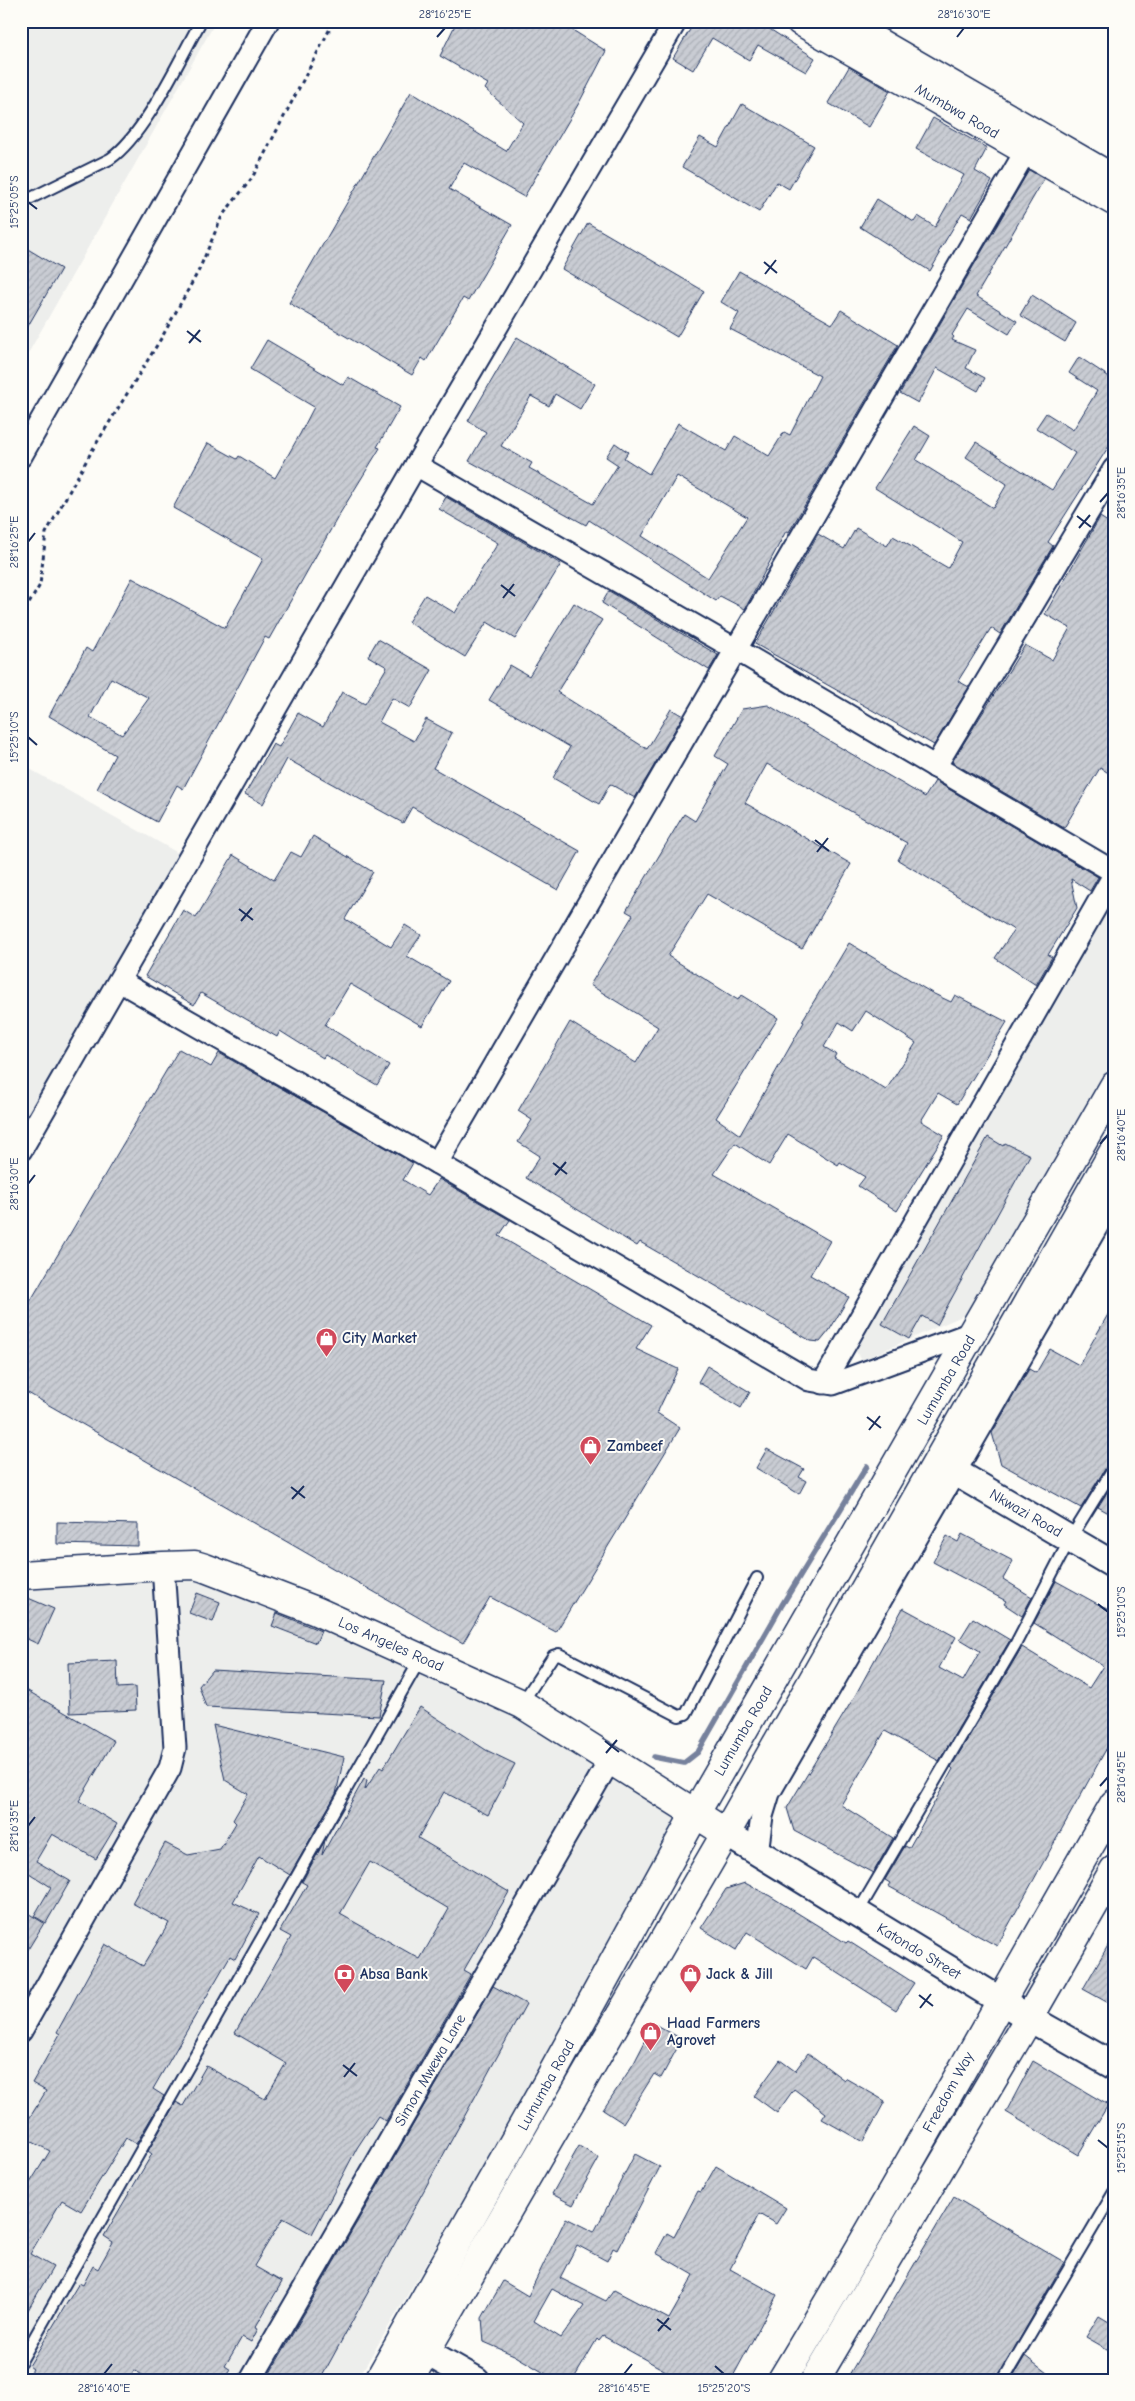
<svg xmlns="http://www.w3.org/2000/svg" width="1135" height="2401" viewBox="0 0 1135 2401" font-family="'Comic Neue',sans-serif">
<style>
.built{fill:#edeeec}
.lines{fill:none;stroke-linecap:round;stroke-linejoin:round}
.stream{stroke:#76819c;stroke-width:5.5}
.building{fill:url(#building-hatch);stroke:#1b2f5e;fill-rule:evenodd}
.service-casing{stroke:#1b2f5e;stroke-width:14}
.minor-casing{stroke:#1b2f5e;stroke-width:25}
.tertiary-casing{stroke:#1b2f5e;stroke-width:30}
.secondary-casing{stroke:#1b2f5e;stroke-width:31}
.primary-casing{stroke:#1b2f5e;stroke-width:31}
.path{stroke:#1b2f5e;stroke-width:3;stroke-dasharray:4 4;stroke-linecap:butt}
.service{stroke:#fdfcf7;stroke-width:10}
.minor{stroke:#fdfcf7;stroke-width:21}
.tertiary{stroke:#fdfcf7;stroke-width:26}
.secondary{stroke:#fdfcf7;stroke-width:28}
.primary{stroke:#fdfcf7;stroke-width:28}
.ticks{fill:none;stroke:#1b2f5e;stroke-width:2}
.labels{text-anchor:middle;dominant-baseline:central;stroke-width:4;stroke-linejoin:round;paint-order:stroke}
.street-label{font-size:15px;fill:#1b2f5e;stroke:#fdfcf7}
.poi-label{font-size:15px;font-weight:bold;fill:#1b2f5e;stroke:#fdfcf7;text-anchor:start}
.neatline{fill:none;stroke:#1b2f5e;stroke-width:2}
.ticks-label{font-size:12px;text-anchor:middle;fill:#1b2f5e}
</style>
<defs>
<pattern id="building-hatch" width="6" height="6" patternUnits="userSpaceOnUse" patternTransform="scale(1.25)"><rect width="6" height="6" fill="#c9ccd3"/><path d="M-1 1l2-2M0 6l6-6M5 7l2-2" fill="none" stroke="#acb0b8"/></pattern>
</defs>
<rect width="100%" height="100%" fill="#fdfcf7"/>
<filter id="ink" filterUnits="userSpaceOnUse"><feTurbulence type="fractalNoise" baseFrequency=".02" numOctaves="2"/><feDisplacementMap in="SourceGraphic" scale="10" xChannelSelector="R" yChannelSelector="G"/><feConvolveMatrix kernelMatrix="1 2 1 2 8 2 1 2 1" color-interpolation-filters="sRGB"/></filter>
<g filter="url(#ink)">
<g class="built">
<polygon points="21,21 216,21 21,366"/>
<polygon points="21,764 185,857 21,1134"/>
<polygon points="1114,888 1114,1059 969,1313 862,1360 850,1344"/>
<polygon points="200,1569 511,1699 692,1815 357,2380 21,2380 21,1577"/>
</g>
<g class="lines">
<polyline class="stream" points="654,1757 684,1763 698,1752 782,1605 867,1466"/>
</g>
<g class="building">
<polygon points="457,21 552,21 564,29 566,26 606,51 579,103 524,197 464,163 449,189 512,225 468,301 463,298 426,361 422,358 412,375 289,303 411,92 506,151 523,123 485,89 488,84 440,56"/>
<polygon points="695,21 772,21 768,28 815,58 806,72 758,45 749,60 712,38 693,70 673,58"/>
<polygon points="849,67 890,91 869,127 828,103"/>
<polygon points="742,104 814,146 789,189 777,182 759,212 682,167 700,137 718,147"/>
<polygon points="933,118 987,148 975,171 992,181 971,218 962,213 938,253 940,254 930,271 860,227 877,199 914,222 918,216 935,227 964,175 916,149"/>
<polygon points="1029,170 1044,179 976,296 1017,321 1009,334 968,309 952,335 954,337 952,340 975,350 966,368 985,378 978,391 937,368 918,403 900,393"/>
<polygon points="588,223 704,291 677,337 562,269"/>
<polygon points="21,245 61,269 21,338"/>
<path d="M739,271L832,324L841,310L898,345L789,532L786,531L745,609L720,596L716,601L589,520L586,525L469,461L486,432L468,421L517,337L595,384L580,409L555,394L549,406L531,396L501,446L532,463L529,468L593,504L618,465L606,457L615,443L628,452L624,458L649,474L678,423L726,451L735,436L769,456L784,432L790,435L820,376L730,329L739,313L721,302ZM677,476L747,517L708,578L642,536Z"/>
<polygon points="1032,295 1076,323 1065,342 1020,315"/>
<path d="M267,340L343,385L348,377L400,407L377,447L380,448L339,515L269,639L265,637L183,789L177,785L157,822L97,789L115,755L49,716L86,648L92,652L132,578L225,628L263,559L173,508L208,443L237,459L239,456L275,478L300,434L314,407L250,369ZM111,678L149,698L122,735L90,717Z"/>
<polygon points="1079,357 1114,380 1114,438 1048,542 1053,546 1000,634 991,628 958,681 969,687 934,745 755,644 818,534 844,549 856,528 887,546 893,536 948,568 962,542 875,488 914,426 930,436 916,460 993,508 1007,484 966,457 976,442 1052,490 1075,453 1036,428 1046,413 1073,430 1097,391 1069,373"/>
<polygon points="446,497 561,564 515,639 487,622 465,657 408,622 425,595 455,613 498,543 439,509"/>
<polygon points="1100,517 1114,526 1114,776 1100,768 1064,828 952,762 1025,645 1052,660 1070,628 1045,614"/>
<polygon points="609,591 718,655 709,670 602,603"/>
<polygon points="574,603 602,620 557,692 647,749 671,709 683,716 635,798 610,784 599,804 553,778 570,747 489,700 510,665 529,676"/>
<polygon points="378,639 432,670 410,708 392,698 379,722 414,741 426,719 452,733 433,768 580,851 558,890 412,807 403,823 287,759 263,804 245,794 273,744 279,747 298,713 323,727 342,692 365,704 387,667 368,656"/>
<path d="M768,705L925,797L935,781L1098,877L1090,891L1071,879L1077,908L1048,955L1052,957L1036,985L995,958L1014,930L898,860L907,843L767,764L745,803L851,864L802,949L707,894L668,956L738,1000L741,995L778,1018L716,1118L740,1135L804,1022L802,1021L849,943L932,993L951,1002L955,995L1007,1022L957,1104L938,1093L921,1121L944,1135L897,1211L858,1186L865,1177L840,1162L838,1165L788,1134L769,1165L735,1143L714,1174L830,1241L810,1275L849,1297L829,1331L820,1342L811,1341L640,1242L637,1246L526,1178L540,1156L518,1142L532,1120L518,1111L570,1022L636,1063L658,1027L590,985L633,915L626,911L684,814L695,821L728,764L715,756L742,709ZM866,1011L916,1043L886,1090L834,1058L836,1054L824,1047L839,1022L853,1031Z"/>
<polygon points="313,836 373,872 345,919 391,947 405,925 421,935 407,956 449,981 422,1026 350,984 325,1025 389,1065 377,1085 325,1055 323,1058 280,1031 277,1037 201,993 194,1005 145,976 183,910 196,918 233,855 274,880 291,852 301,857"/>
<polygon points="179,1049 211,1067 219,1053 413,1163 403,1180 428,1195 439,1179 510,1220 499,1236 651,1325 636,1349 678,1369 657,1413 680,1428 556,1632 490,1597 463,1643 21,1389 21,1317"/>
<polygon points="988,1137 1003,1146 1005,1143 1030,1155 937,1325 922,1316 909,1339 882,1324"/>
<polygon points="1114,1304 1114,1461 1108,1464 1081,1508 1001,1464 992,1433 1029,1369 1036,1373 1050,1349 1079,1365"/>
<polygon points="707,1366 750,1392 741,1408 698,1382"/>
<polygon points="767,1449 804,1469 799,1477 806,1481 799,1494 756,1468"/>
<polygon points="1114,1481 1114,1516 1098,1507"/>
<polygon points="57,1522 138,1524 138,1546 57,1544"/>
<polygon points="962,1534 1013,1561 1003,1579 1032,1597 1022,1616 1004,1604 1006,1601 933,1562 947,1536 958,1542"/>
<polygon points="1056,1581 1114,1613 1114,1735 997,1946 888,1886 890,1883 885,1880 905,1846 909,1848 953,1769 951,1767 1022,1647 1089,1688 1103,1666 1034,1623"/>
<polygon points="197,1593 220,1602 213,1622 189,1613"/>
<polygon points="21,1595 54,1609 38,1644 21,1636"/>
<polygon points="903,1608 956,1637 939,1668 963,1681 980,1651 960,1639 973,1618 1010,1640 939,1761 885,1731 841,1805 893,1838 873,1873 794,1831 787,1808 856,1694"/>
<polygon points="277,1613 321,1631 316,1643 272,1626"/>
<polygon points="117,1661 118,1688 135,1687 136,1710 70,1713 68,1663"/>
<polygon points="212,1670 386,1680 379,1716 206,1707 199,1686"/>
<polygon points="21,1687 114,1741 79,1801 117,1824 96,1859 52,1834 36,1861 70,1881 46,1923 34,1916 51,1887 29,1873 21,1886"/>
<path d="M420,1707L486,1750L515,1764L488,1815L444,1792L418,1838L509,1892L464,1970L471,1974L386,2121L378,2116L357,2148L312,2234L283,2218L254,2266L282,2282L255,2328L258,2329L251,2342L242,2337L225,2366L231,2370L224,2380H151L134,2370L128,2380H26L33,2369L29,2366L79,2283L83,2285L93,2266L98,2269L113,2242L104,2236L152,2154L148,2151L176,2102L183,2106L206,2066L265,2099L286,2063L235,2033L291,1937L280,1931L307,1885L302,1882L325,1840L322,1855L364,1779L367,1780L365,1790L380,1767L383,1769ZM370,1862L449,1909L420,1959L340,1914Z"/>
<polygon points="213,1725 344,1757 336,1794 290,1875 259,1856 233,1902 259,1914 235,1959 230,1956 153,2089 164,2096 136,2144 126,2138 81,2211 62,2200 30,2254 53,2267 21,2322 21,2183 28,2186 50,2151 21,2136 21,2132 46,2091 32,2083 60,2034 57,2032 105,1944 143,1966 169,1923 132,1903 165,1843 188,1855 220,1849 236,1823 233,1820 248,1794 225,1780"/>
<polygon points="745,1883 770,1896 846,1943 848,1941 914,1983 896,2010 813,1957 806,1969 747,1932 736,1950 701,1928 726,1889"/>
<polygon points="21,1909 44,1923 21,1961"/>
<polygon points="1114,1935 1114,2006 1083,1989"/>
<polygon points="493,1986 526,2004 320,2380 266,2380"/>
<polygon points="654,2024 682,2039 661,2078 654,2074 623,2123 603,2110 634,2063"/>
<polygon points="808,2053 844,2080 845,2078 885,2101 863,2142 822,2119 826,2113 794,2089 777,2113 754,2096 780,2060 795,2071"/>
<polygon points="1033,2061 1108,2105 1078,2155 1006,2112"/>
<polygon points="579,2146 599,2158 573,2205 552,2194"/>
<path d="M635,2154L660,2167L617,2250L613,2248L607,2261L577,2245L560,2278L606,2301L614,2290L669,2319L694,2275L656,2253L667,2233L674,2237L698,2191L701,2192L716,2166L786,2208L776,2224L759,2214L730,2269L777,2295L731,2380H682L603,2336L599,2341L597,2339L573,2380H556L514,2355L484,2342L482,2318L503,2281L528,2296L566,2218L594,2232ZM552,2289L584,2306L561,2338L534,2321Z"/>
<polygon points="954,2197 1064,2262 996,2380 846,2380"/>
<polygon points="1099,2316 1114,2325 1114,2353 1086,2337"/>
<polygon points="1025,2356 1056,2380 1011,2380"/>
</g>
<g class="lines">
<defs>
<g id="service">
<path d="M21,203L110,159C145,135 179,60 201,21"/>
<polyline points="522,1703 553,1656 559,1654 679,1716 686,1714 757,1578"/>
<polyline points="858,1912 1015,1645 1070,1539 1114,1468"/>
<polyline points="21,2361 421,1658"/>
<polyline points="1003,2380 1114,2192"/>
</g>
<g id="minor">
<polyline points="21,456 268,21"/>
<polyline points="416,465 737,650 1114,872"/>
<polyline points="935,767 1114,469"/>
<polyline points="119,981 437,1163 809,1380 833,1384 974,1332"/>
<polyline points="21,1150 416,465 676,21"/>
<polyline points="437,1163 1034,137"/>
<polyline points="823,1383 1114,875"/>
<polyline points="757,1853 762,1816 769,1793 1114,1197"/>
<polyline points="21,2031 170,1768 175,1748 163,1566"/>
<polyline points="251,2380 610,1760"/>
</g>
<g id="tertiary">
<polyline points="938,1462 1114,1565"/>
<polyline points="726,1833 1029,2018 1114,2066"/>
<polyline points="425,2351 476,2380"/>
</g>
<g id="secondary">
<polyline points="21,1575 163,1566 195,1565 205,1568 316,1611 522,1704 726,1833"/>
<path d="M782,2380C897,2190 1002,1996 1114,1804"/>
<polyline points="815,2380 1029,2018 1114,1870"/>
</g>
<g id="primary">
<polyline points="800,21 1114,201"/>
<polyline points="841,21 1114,179"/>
<polyline points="379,2380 551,2076 695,1814 1114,1086"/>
<polyline points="409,2380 726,1833 1114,1151"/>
</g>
</defs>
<use href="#service" class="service-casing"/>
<use href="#minor" class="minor-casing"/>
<use href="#tertiary" class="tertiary-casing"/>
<use href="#secondary" class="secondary-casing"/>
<use href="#primary" class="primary-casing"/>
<polyline class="path" points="21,617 40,585 46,533 93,449 162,337 199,270 222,216 252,178 334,21"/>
<use href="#service" class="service"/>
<use href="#minor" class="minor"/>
<use href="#tertiary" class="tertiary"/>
<use href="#secondary" class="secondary"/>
<use href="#primary" class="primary"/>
</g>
</g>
<path class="ticks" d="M437,37L445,28M957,37L964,28M28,202L37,209M764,262L777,273M765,274L776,260M187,331L201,342M189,343L200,330M1100,502L1108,493M1077,516L1091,527M1079,528L1090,515M28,542L35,533M501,585L515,596M503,598L514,584M28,737L37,745M815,840L829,851M817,852L828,838M239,909L253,920M241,921L252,908M1100,1144L1108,1135M553,1163L567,1174M555,1175L566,1162M28,1184L35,1175M867,1417L881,1428M869,1430L880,1416M291,1487L305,1498M292,1499L304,1486M1098,1604L1108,1612M605,1741L619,1752M606,1753L617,1740M1100,1786L1108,1777M28,1826L35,1817M919,1995L933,2006M920,2008L931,1994M343,2065L357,2076M344,2077L355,2063M1098,2140L1108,2148M657,2319L671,2330M658,2331L669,2318M715,2366L724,2374M104,2374L112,2364M624,2374L632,2364"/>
<defs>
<symbol id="shop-pin" viewBox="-11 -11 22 30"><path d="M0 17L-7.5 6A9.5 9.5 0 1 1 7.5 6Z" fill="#d1495b" stroke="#fdfcf7"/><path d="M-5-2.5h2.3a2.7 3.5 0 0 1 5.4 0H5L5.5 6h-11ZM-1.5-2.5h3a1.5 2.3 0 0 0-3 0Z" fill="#fff"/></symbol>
<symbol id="bank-pin" viewBox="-11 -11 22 30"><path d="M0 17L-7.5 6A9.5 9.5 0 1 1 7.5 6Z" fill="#d1495b" stroke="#fdfcf7"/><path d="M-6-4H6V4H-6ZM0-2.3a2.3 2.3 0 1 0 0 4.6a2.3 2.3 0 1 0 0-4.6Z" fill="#fff"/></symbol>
</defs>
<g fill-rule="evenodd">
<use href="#shop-pin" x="314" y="1326" width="25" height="34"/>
<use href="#shop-pin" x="578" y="1434" width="25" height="34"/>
<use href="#bank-pin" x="332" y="1962" width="25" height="34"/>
<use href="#shop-pin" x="678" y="1962" width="25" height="34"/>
<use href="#shop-pin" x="638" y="2020" width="25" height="34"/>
</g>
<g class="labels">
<g class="street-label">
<text transform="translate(957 111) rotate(30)">Mumbwa Road</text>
<text transform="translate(946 1380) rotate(-60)">Lumumba Road</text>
<text transform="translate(1026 1513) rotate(30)">Nkwazi Road</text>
<text transform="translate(391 1644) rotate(24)">Los Angeles Road</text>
<text transform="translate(743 1731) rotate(-60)">Lumumba Road</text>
<text transform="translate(919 1951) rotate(31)">Katondo Street</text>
<text transform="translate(430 2070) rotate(-60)">Simon Mwewa Lane</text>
<text transform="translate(546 2085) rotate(-61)">Lumumba Road</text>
<text transform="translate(948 2092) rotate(-61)">Freedom Way</text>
</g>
<g class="poi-label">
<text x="342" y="1338">City Market</text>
<text x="607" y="1446">Zambeef</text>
<text x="360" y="1974">Absa Bank</text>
<text x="706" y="1974">Jack &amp; Jill</text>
<text x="667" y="2023">Haad Farmers<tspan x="667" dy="17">Agrovet</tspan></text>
</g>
</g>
<rect width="1135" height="2401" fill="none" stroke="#fdfcf7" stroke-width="55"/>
<rect x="28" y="28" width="1080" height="2346" class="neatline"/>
<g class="ticks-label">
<text x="445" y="18">28°16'25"E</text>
<text x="964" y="18">28°16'30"E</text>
<text transform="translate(14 202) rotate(-90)" y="4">15°25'05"S</text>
<text transform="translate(1121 493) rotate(-90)" y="4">28°16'35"E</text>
<text transform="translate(14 542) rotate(-90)" y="4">28°16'25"E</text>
<text transform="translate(14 737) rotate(-90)" y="4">15°25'10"S</text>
<text transform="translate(1121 1135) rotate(-90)" y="4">28°16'40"E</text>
<text transform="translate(14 1184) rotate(-90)" y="4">28°16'30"E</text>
<text transform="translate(1121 1612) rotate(-90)" y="4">15°25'10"S</text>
<text transform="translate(1121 1777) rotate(-90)" y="4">28°16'45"E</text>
<text transform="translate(14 1826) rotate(-90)" y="4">28°16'35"E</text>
<text transform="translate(1121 2148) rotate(-90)" y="4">15°25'15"S</text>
<text x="104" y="2392">28°16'40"E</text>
<text x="624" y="2392">28°16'45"E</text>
<text x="724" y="2392">15°25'20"S</text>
</g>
</svg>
